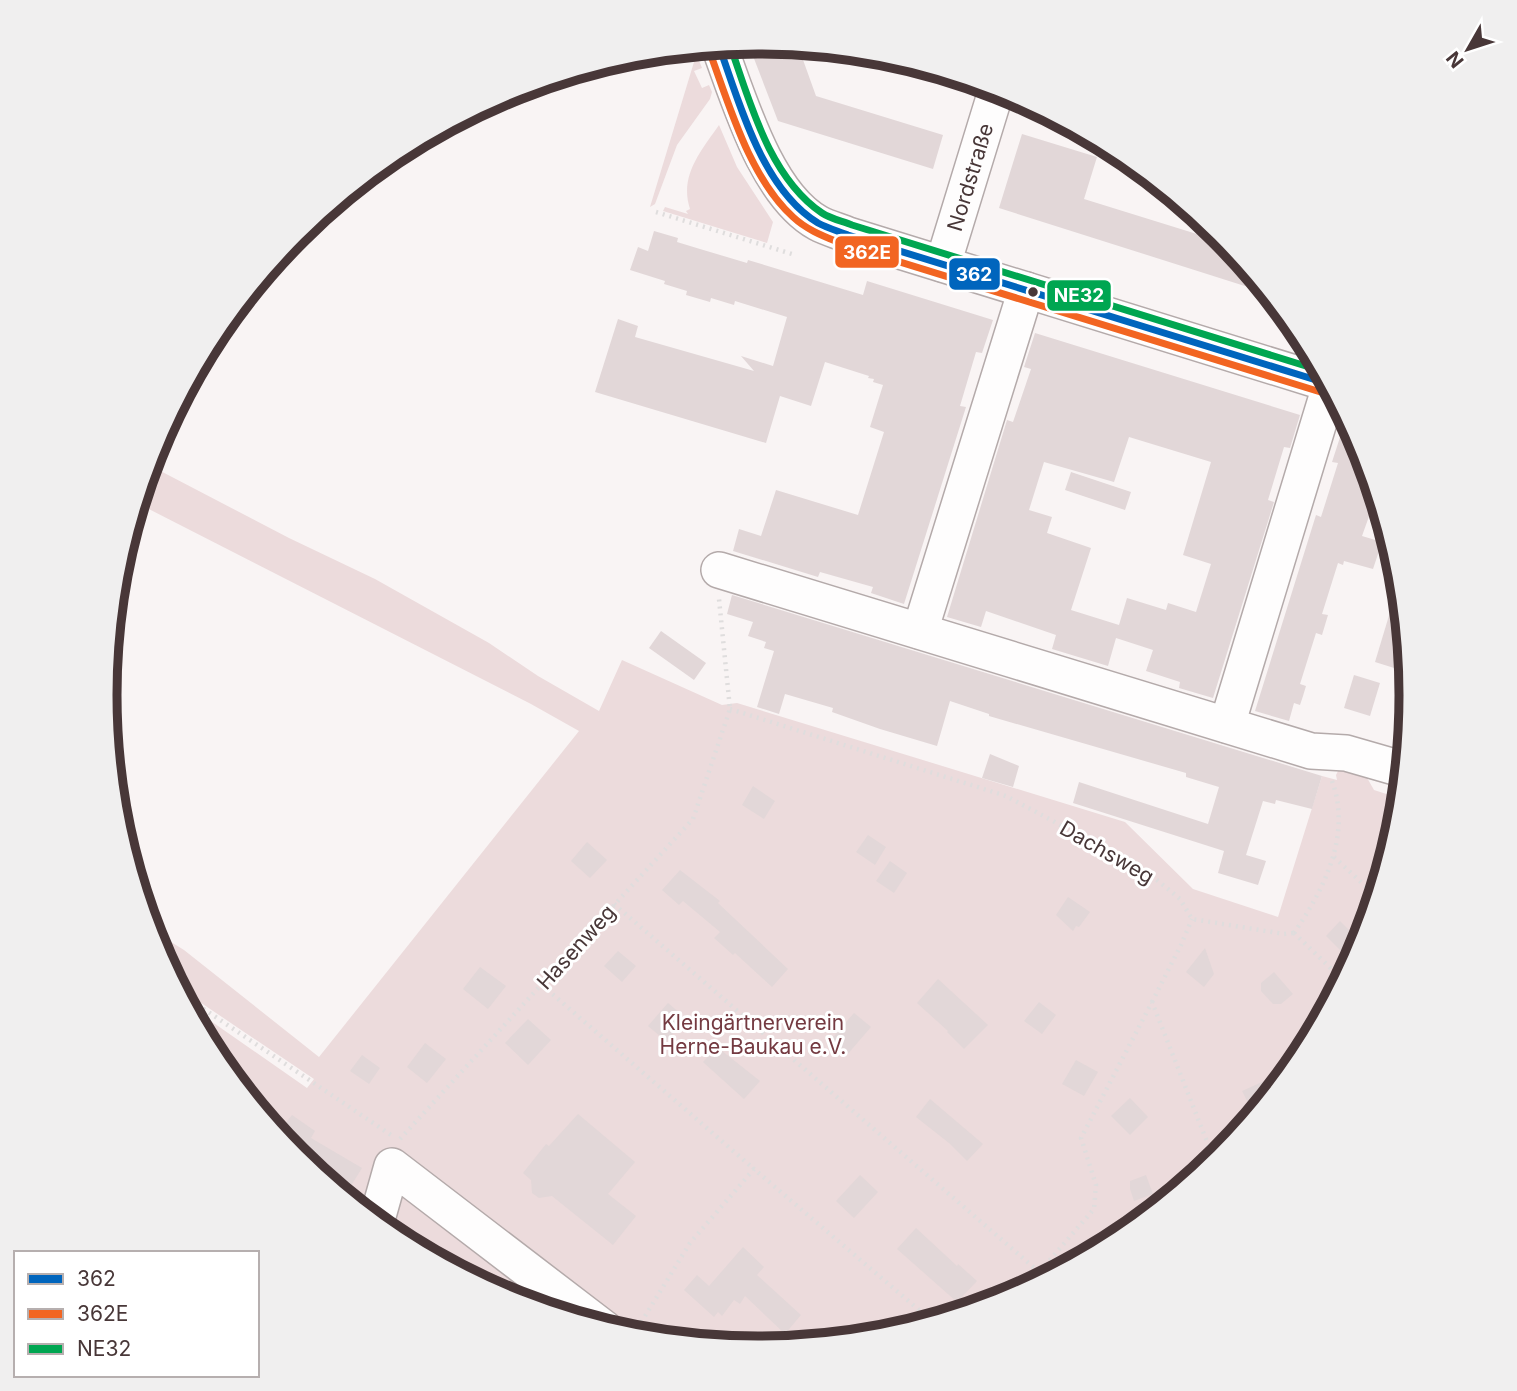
<svg xmlns="http://www.w3.org/2000/svg" width="1517" height="1391" viewBox="0 0 1517 1391" font-family="Inter,sans-serif">
<style>
.green{fill:#ecdbdc}
.building{fill:#e2d7d8;fill-rule:evenodd}
.lines{fill:none;stroke-linecap:round;stroke-linejoin:round}
.minor-casing{stroke:#b4aaaa;stroke-width:38}
.path{stroke:#dfdddd;stroke-width:4.5;stroke-dasharray:2 5;stroke-linecap:butt}
.minor{stroke:#fefdfd;stroke-width:35}
.bus-1-casing{stroke:#fff;stroke-width:12}
.bus-2-casing{stroke:#fff;stroke-width:12}
.bus-3-casing{stroke:#fff;stroke-width:12}
.bus-1{stroke:#0065bd;stroke-width:7}
.bus-2{stroke:#f26522;stroke-width:7}
.bus-3{stroke:#00a651;stroke-width:7}
.bus-dot{fill:#483738;stroke:#fff;stroke-width:2.5}
.labels{text-anchor:middle;dominant-baseline:central;stroke-width:6;stroke-linejoin:round;paint-order:stroke}
.street-label{font-size:21px;fill:#483738;stroke:#fff}
.park-label{font-size:21px;fill:#743a41;stroke:#fff}
.rim{fill:none;stroke:#483738;stroke-width:9}
.line-badge{stroke:#fff;stroke-width:2.5}
.badge-label{font-size:19px;text-anchor:middle;font-weight:bold;fill:#fff}
</style>
<rect width="100%" height="100%" fill="#f9f4f4"/>
<g class="green">
<polygon points="694,48 702,68 694,71 702,88 709,85 712,92 710,99 677,145 655,204 650,207 694,62 689,49"/>
<path d="M719,125L737,167L773,222L767,243L663,211L665,207L688,214L686,211L690,209C679,176 701,151 719,125Z"/>
<polygon points="149,465 289,538 375,579 489,643 538,676 599,711 622,660 722,705 737,703 1125,822 1193,889 1278,917 1322,776 1337,780 1336,775 1342,763 1362,769 1374,790 1402,799 1399,823 1362,946 1302,1059 1220,1158 1121,1239 1008,1299 886,1337 758,1349 631,1336 508,1299 395,1239 296,1157 215,1058 185,1003 307,1088 314,1079 176,986 155,945 150,929 184,950 319,1057 579,731 531,704 137,503"/>
</g>
<g class="building">
<polygon points="759,42 806,47 809,54 802,57 816,96 943,135 933,169 778,121 748,43"/>
<polygon points="1022,134 1097,157 1084,199 1229,244 1270,294 999,208"/>
<polygon points="654,231 678,238 677,242 700,249 747,263 748,260 863,295 867,281 993,320 982,353 976,352 960,406 966,407 904,604 871,593 873,587 820,572 818,577 733,551 739,529 761,536 776,490 858,515 884,432 870,427 883,385 873,382 874,379 868,378 869,376 825,362 811,406 780,396 766,443 595,392 618,319 638,326 635,337 754,371 741,356 773,366 787,317 735,301 734,305 711,298 710,302 686,295 687,291 664,284 665,281 630,270 638,247 648,251"/>
<path d="M1035,333L1300,415L1290,448L1284,447L1268,500L1274,502L1213,698L1179,688L1180,682L1146,671L1153,650L1116,638L1108,666L1052,649L1056,635L986,611L981,627L947,617L1007,420L1013,422L1031,369L1024,367ZM1129,437L1211,462L1183,555L1211,564L1196,612L1168,603L1166,610L1127,598L1119,625L1071,610L1091,548L1047,533L1052,517L1029,510L1044,462L1114,482Z"/>
<polygon points="1343,428 1355,432 1362,446 1377,494 1362,536 1382,542 1373,569 1344,561 1343,565 1338,563 1322,614 1328,615 1322,635 1316,633 1300,684 1306,686 1303,696 1300,705 1294,703 1289,721 1255,711 1316,515 1321,517 1338,463 1332,462"/>
<polygon points="1071,472 1131,492 1125,510 1065,490"/>
<polygon points="1400,579 1401,579 1410,673 1375,662"/>
<polygon points="732,595 1322,776 1312,809 1276,800 1275,804 1263,801 1246,855 1266,861 1258,885 1218,873 1224,851 1073,803 1079,782 1208,824 1219,787 1186,777 1186,773 989,716 989,714 950,701 937,746 880,729 832,712 833,708 785,694 779,714 757,707 774,651 764,648 766,642 748,636 753,622 727,614"/>
<polygon points="661,631 706,663 694,680 649,648"/>
<polygon points="1354,675 1380,683 1370,716 1344,708"/>
<polygon points="990,754 1019,766 1013,787 982,778"/>
<polygon points="753,786 775,801 764,819 742,805"/>
<polygon points="868,835 886,847 875,865 856,852"/>
<polygon points="587,842 607,860 590,878 571,861"/>
<polygon points="890,861 907,873 894,893 876,881"/>
<polygon points="680,870 720,901 718,903 788,969 772,987 735,953 733,955 714,938 720,932 683,901 679,905 662,890"/>
<polygon points="1068,897 1090,912 1079,927 1076,926 1073,931 1056,915"/>
<polygon points="1340,921 1359,940 1345,955 1326,936"/>
<polygon points="1205,948 1214,974 1204,987 1186,972"/>
<polygon points="618,951 636,966 622,982 604,966"/>
<polygon points="480,967 506,986 488,1009 463,989"/>
<polygon points="1274,972 1293,994 1281,1004 1273,1004 1261,991 1261,983"/>
<polygon points="938,979 988,1025 964,1049 947,1032 948,1031 917,1003"/>
<polygon points="1039,1002 1056,1015 1042,1034 1024,1021"/>
<polygon points="668,1003 682,1015 682,1023 666,1041 648,1026"/>
<polygon points="854,1013 871,1027 846,1056 829,1042"/>
<polygon points="528,1019 551,1040 528,1065 505,1043"/>
<polygon points="425,1043 446,1059 427,1083 407,1067"/>
<polygon points="717,1047 760,1081 744,1099 703,1062"/>
<polygon points="362,1055 380,1068 369,1084 350,1071"/>
<polygon points="1076,1060 1098,1072 1084,1096 1062,1084"/>
<polygon points="1295,1067 1263,1106 1252,1111 1242,1091"/>
<polygon points="1130,1098 1148,1117 1130,1135 1111,1116"/>
<polygon points="930,1099 983,1144 967,1161 949,1143 916,1117"/>
<polygon points="578,1114 635,1162 608,1194 636,1216 613,1245 552,1196 539,1198 532,1193 531,1180 523,1173 546,1144 549,1146"/>
<polygon points="292,1115 315,1131 311,1138 362,1168 344,1197 321,1177 322,1174 296,1157 277,1134"/>
<polygon points="860,1175 878,1192 854,1218 836,1201"/>
<polygon points="1146,1175 1153,1194 1134,1201 1130,1189 1130,1181"/>
<polygon points="916,1228 957,1266 958,1264 977,1281 957,1302 897,1249"/>
<polygon points="743,1247 764,1267 757,1275 801,1315 785,1334 745,1296 740,1304 734,1300 722,1316 718,1312 714,1317 684,1290 697,1275 709,1286"/>
</g>
<g class="lines">
<defs>
<g id="minor">
<path d="M719,46C739,99 766,194 818,223C827,228 839,231 848,235L1330,384"/>
<path id="s1" d="M943,264L997,88"/>
<polyline points="719,570 1311,751 1346,753 1405,770"/>
<polyline points="920,631 1026,290"/>
<polyline points="1227,725 1330,386"/>
<polyline points="376,1223 392,1166 605,1329"/>
</g>
</defs>
<use href="#minor" class="minor-casing"/>
<g class="path">
<polyline points="656,212 792,254"/>
<polyline points="730,709 1006,796 1145,870 1180,899 1192,919 1284,934 1294,933"/>
<polyline points="1334,857 1377,897"/>
<polyline points="614,904 1039,1272"/>
<path d="M1294,933C1324,889 1352,835 1332,781"/>
<polyline points="1294,933 1344,981"/>
<polyline points="542,985 754,1169"/>
<polyline points="180,993 391,1135"/>
<polyline points="1152,1002 1181,945 1192,919"/>
<polyline points="400,1139 693,819 730,709 719,599"/>
<polyline points="1022,1292 1094,1209 1096,1185 1081,1138 1152,1002 1215,1162"/>
<polyline points="634,1334 690,1243 754,1169 933,1322"/>
</g>
<use href="#minor" class="minor"/>
<defs>
<path id="bus-1" d="M719,46C740,104 762,189 818,223C827,228 838,231 848,235L1329,384"/>
<path id="bus-2" d="M709,50C729,104 749,177 793,217C808,231 826,237 845,245L1327,394"/>
<path id="bus-3" d="M730,45C750,102 769,177 822,213C831,219 842,221 852,225L1322,371"/>
</defs>
<use href="#bus-1" class="bus-1-casing"/>
<use href="#bus-2" class="bus-2-casing"/>
<use href="#bus-3" class="bus-3-casing"/>
<use href="#bus-1" class="bus-1"/>
<use href="#bus-2" class="bus-2"/>
<use href="#bus-3" class="bus-3"/>
</g>
<circle class="bus-dot" cx="1033" cy="292" r="6"/>
<g class="labels">
<g class="street-label">
<text stroke="none"><textPath href="#s1" startOffset="91">Nordstraße</textPath></text>
<text transform="translate(1107 852) rotate(30)">Dachsweg</text>
<text transform="translate(576 947) rotate(-48)">Hasenweg</text>
</g>
<g class="park-label">
<text x="753" y="1022">Kleingärtnerverein<tspan x="753" dy="24">Herne-Baukau e.V.</tspan></text>
</g>
</g>
<path d="M0 0H1517V1391H0ZM117 695a641 641 0 1 1 1282 0a641 641 0 1 1-1282 0Z" fill="#f0efef" fill-rule="evenodd"/>
<path class="rim" d="M117 695a641 641 0 1 1 1282 0a641 641 0 1 1-1282 0Z"/>
<g class="line-badge">
<rect x="834" y="235" width="66" height="34" rx="7" fill="#f26522"/>
<rect x="948" y="257" width="53" height="34" rx="7" fill="#0065bd"/>
<rect x="1046" y="279" width="66" height="33" rx="7" fill="#00a651"/>
</g>
<g class="badge-label">
<text x="867" y="259">362E</text>
<text x="974" y="281">362</text>
<text x="1079" y="302">NE32</text>
</g>
<rect x="14" y="1251" width="245" height="126" fill="#ffffff" stroke="#b6afaf" stroke-width="2"/>
<rect x="28" y="1274" width="35" height="10" fill="#0065bd" stroke="#b6afaf" stroke-width="2"/>
<text x="77" y="1286" font-size="21" fill="#483738">362</text>
<rect x="28" y="1309" width="35" height="10" fill="#f26522" stroke="#b6afaf" stroke-width="2"/>
<text x="77" y="1321" font-size="21" fill="#483738">362E</text>
<rect x="28" y="1344" width="35" height="10" fill="#00a651" stroke="#b6afaf" stroke-width="2"/>
<text x="77" y="1356" font-size="21" fill="#483738">NE32</text>
<g transform="translate(1468 49) rotate(231)" stroke="#ffffff" stroke-width="5" paint-order="stroke">
<path d="M0-5L12 26L0 18L-12 26Z" fill="#483738"/>
<text y="-10" font-size="19" font-weight="bold" text-anchor="middle" fill="#483738">N</text>
</g>
</svg>
